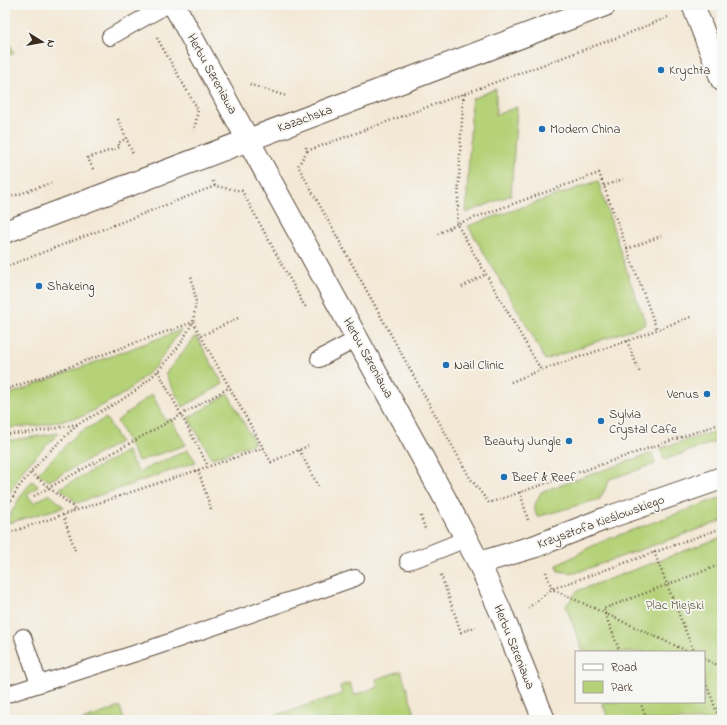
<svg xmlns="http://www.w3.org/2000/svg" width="727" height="725" viewBox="0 0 727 725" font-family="'Indie Flower',sans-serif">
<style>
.green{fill:#b5d279;stroke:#787e4c}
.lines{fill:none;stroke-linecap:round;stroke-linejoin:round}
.lane-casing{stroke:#574639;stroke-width:18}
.street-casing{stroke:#574639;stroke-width:24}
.path{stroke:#574639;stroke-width:2.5;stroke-dasharray:1 3;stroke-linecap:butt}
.lane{stroke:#fff;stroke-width:16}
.street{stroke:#fff;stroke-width:22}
.poi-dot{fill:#1f6fb2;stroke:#f6f6f2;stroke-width:1.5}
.labels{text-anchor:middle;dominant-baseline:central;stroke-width:3.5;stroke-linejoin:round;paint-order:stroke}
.poi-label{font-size:13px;fill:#3b2a1e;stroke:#f6f6f2;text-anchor:start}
.street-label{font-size:13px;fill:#3b2a1e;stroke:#f6f6f2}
.park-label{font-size:13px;fill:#5a5435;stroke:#f6f6f2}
</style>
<rect width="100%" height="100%" fill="#f6f6f2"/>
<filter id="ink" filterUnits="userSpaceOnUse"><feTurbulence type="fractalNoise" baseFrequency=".025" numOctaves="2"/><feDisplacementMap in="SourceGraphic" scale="8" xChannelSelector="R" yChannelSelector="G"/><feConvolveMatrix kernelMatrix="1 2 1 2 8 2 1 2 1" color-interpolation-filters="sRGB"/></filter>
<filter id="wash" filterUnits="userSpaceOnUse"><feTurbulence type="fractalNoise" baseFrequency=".012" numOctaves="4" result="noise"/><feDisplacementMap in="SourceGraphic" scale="16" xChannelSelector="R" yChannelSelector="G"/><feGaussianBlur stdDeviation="0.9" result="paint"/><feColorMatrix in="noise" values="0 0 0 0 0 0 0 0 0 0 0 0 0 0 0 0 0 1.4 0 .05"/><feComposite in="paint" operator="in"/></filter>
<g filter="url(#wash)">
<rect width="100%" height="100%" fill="#f3e8d5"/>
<g class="green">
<polygon points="5,34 14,53 5,57"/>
<polygon points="496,89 496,115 517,107 511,195 466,213 472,99"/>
<polygon points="598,181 630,281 646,324 545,360 530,331 468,226"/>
<polygon points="181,330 155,367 125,393 83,416 37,426 5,428 5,396"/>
<polygon points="196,336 223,384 183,407 165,374"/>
<polygon points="152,394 166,421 171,419 186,445 138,461 117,421"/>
<polygon points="228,394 255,443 212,458 188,418"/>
<polygon points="106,418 120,442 49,481 38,473 77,434"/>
<polygon points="722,429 722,454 717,441 664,460 661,448"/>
<polygon points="59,433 25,467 5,500 5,440 13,440"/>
<polygon points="188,450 196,462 77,503 60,488 127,451 138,472"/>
<polygon points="652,453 655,464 610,479 600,499 537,517 534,507 541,492"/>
<polygon points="32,481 38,486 27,495 34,503 49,494 64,507 5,524 20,497"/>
<polygon points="722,497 722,521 575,573 558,571 557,565 571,558 588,548 608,539"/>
<polygon points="722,537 722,720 609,720 602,702 704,702 704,652 583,652 566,606 577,591"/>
<polygon points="401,671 417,720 261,720 342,694 340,686 350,683 354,695 378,687 376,679"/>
<polygon points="120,707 124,720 82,720"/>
</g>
</g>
<g filter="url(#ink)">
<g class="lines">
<defs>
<g id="lane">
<polyline points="110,37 167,5"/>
<polyline points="319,359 357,339"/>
<polyline points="408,561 424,556 466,539"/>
<polyline points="23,637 39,684"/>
<polyline points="5,695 152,648 355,578"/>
</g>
<g id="street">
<polyline points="174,5 443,495 479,563 503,617 544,720"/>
<polyline points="693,5 722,80"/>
<polyline points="5,232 605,5"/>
<polyline points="479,563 536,546 604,519 722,478"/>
</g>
</defs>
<use href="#lane" class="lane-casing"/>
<use href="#street" class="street-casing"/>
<g class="path">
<polyline points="157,38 198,110 194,131"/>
<polyline points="250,84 251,85 286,96"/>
<polyline points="464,94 461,134 457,224 541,370 627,341 693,316"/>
<polyline points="118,119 133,154"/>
<polyline points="306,147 307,151 298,166 470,478 489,503 722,423"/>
<polyline points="307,151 627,34 668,17"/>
<polyline points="93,169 88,158 120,147 118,143 127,138"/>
<polyline points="213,181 215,186 242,191 304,305 308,309"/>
<polyline points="604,186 623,179"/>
<polyline points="5,199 51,183"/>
<polyline points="438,234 457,224 599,173 657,330"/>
<polyline points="627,249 661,236"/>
<polyline points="5,267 215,186"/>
<polyline points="462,287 486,274"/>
<polyline points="201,336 238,318"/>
<polyline points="627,341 640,373"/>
<polyline points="158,371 208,466"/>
<polyline points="511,382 541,370"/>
<polyline points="5,390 193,322 271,462 308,446"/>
<path d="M5,434C30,434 53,429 77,424"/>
<polyline points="299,450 318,486"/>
<polyline points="198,470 211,509"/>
<polyline points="31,473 77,510"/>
<polyline points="520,492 528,520"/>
<polyline points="34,496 181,415 230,387"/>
<polyline points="5,511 18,488 43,458 78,424 120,401 139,388 158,371 170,357 181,343 193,322 196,302 191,275"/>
<polyline points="63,515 76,553"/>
<polyline points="421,516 425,529"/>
<polyline points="5,534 264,448"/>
<polyline points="654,552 694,652"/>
<polyline points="546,572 552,589 689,652"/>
<polyline points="441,575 461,632 476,627"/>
<polyline points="528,608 552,589 722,528"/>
<polyline points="620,652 603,609 722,564"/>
<polyline points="704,659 722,667"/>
<polyline points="704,678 720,720"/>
<polyline points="640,702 647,720"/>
</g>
<use href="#lane" class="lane"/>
<use href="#street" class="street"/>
</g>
</g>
<g class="poi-dot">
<circle cx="661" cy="70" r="4"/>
<circle cx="542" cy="129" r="4"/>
<circle cx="39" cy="286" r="4"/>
<circle cx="446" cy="365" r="4"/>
<circle cx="707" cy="394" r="4"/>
<circle cx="601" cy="421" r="4"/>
<circle cx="569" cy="441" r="4"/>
<circle cx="504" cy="477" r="4"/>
</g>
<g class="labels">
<g class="poi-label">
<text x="669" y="70">Krychta</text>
<text x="550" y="129">Modern China</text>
<text x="47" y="286">Shakeing</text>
<text x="454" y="365">Nail Clinic</text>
<text x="699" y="394" text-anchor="end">Venus</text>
<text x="609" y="414">Sylvia<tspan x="609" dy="15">Crystal Cafe</tspan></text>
<text x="561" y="441" text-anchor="end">Beauty Jungle</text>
<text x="512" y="477">Beef &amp; Reef</text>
</g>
<g class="street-label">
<text transform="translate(212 74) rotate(61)">Herbu Szreniawa</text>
<text transform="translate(305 119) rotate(-20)">Kazachska</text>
<text transform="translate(368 358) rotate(61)">Herbu Szreniawa</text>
<text transform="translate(601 522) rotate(-20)">Krzysztofa Kieślowskiego</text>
<text transform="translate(514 647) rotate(68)">Herbu Szreniawa</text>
</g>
<g class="park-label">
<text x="675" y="605">Plac Miejski</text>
</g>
</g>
<rect width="727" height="725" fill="none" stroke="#f6f6f2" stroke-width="20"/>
<rect x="575" y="651" width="130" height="52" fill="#f6f6f2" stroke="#aba49d"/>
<rect x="583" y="664" width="20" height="6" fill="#ffffff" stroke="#aba49d"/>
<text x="611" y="671" font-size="12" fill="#3b2a1e">Road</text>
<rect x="583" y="681" width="20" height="12" fill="#b5d279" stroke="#aba49d"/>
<text x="611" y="691" font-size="12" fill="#3b2a1e">Park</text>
<g transform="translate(42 42) rotate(101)" stroke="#f6f6f2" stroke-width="3" paint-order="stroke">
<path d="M0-3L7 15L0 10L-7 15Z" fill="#3b2a1e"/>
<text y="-6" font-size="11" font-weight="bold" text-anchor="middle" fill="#3b2a1e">N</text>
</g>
</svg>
